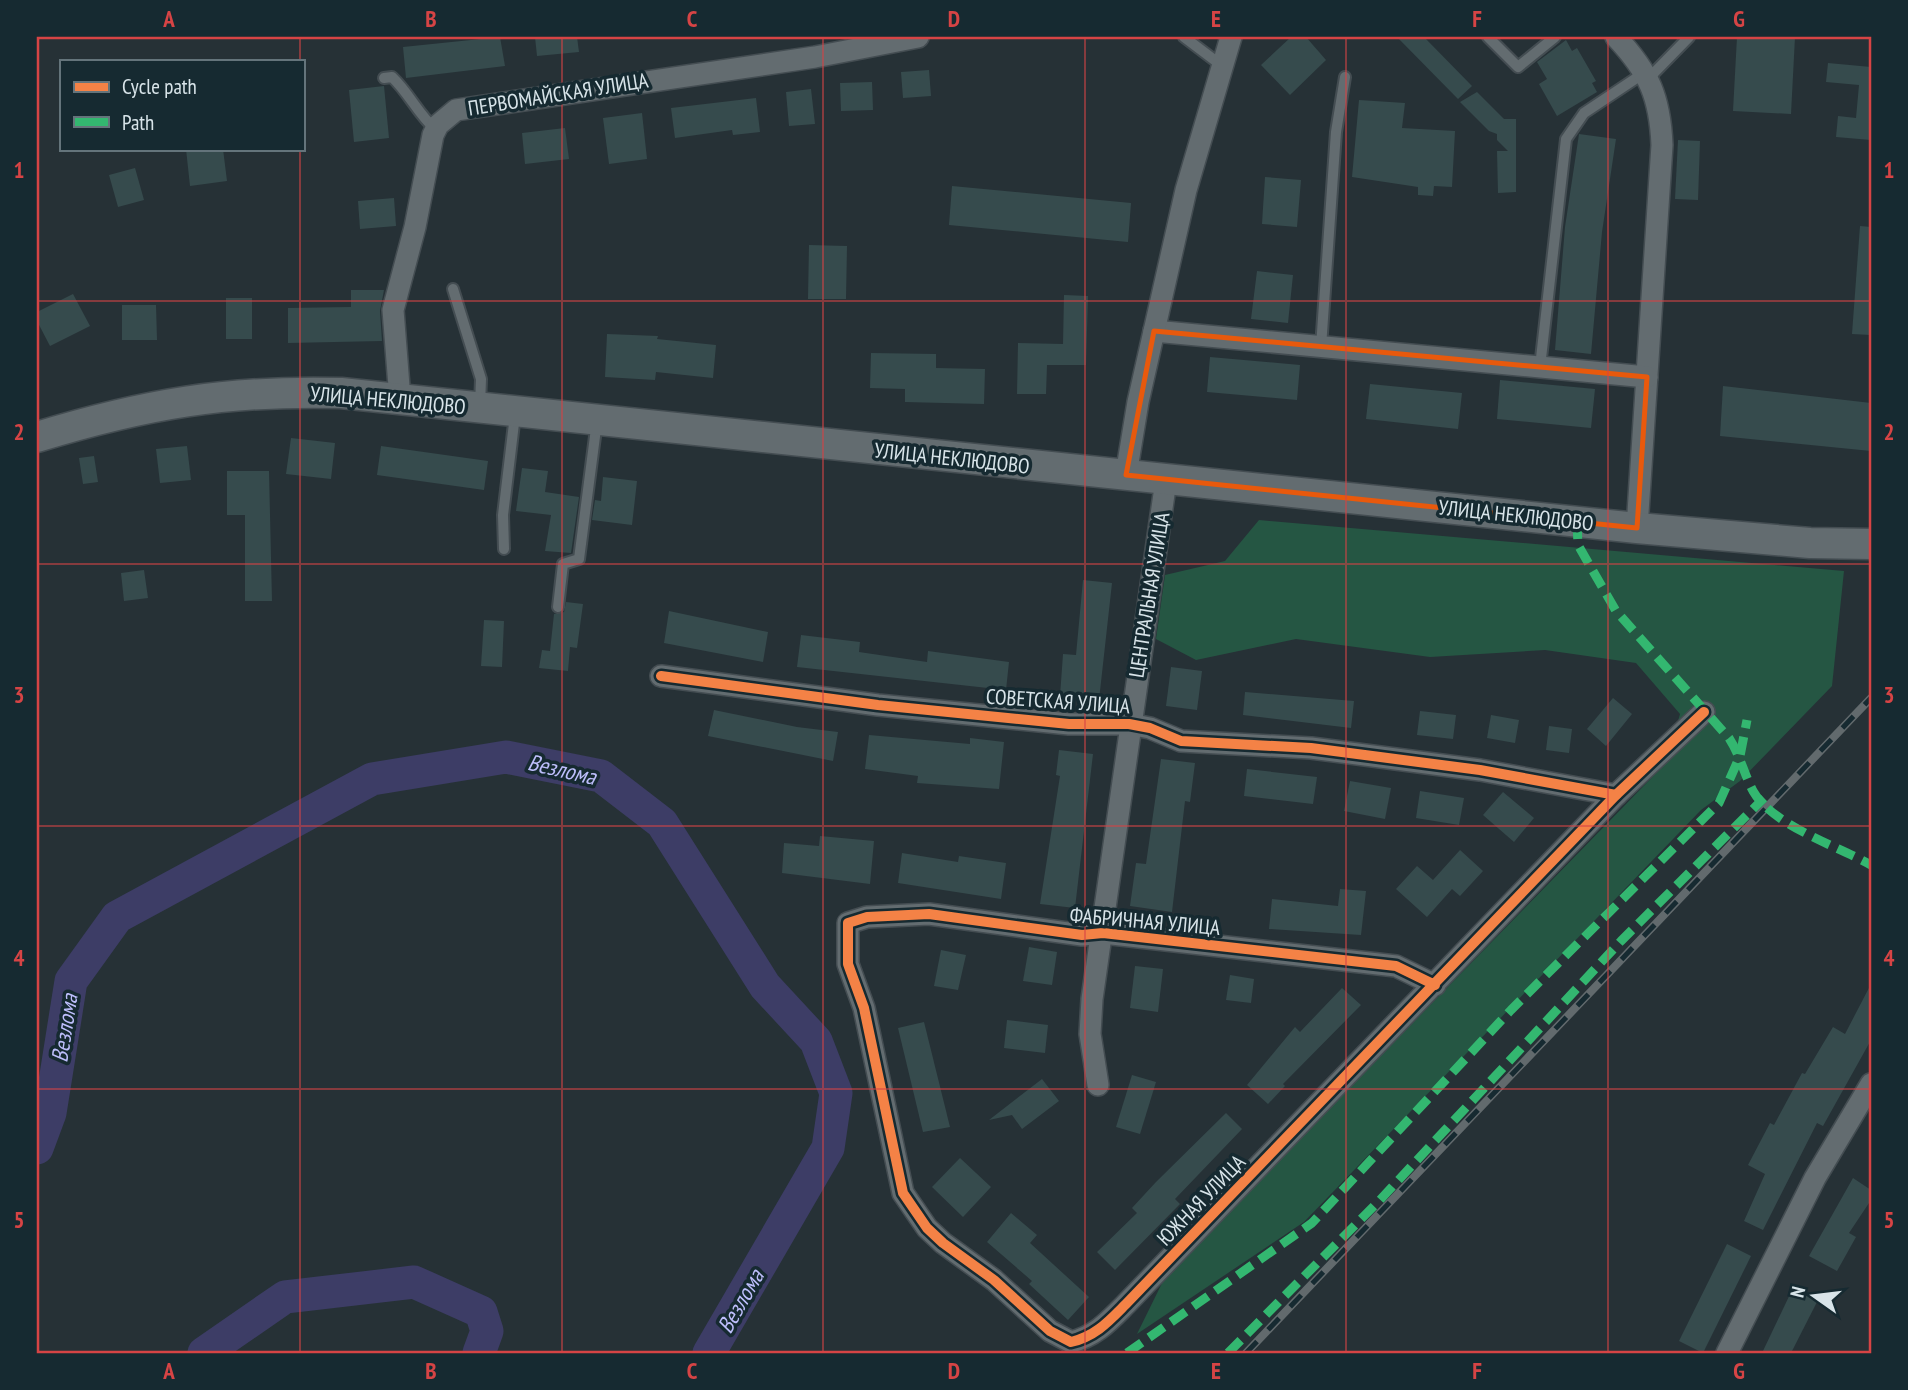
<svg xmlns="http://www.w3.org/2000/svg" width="1908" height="1390" viewBox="0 0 1908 1390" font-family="'PT Sans Narrow',sans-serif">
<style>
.green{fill:#255643}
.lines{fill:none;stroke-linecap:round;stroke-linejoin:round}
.river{stroke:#3d3d66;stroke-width:33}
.building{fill:#364b4d}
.service-casing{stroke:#444d52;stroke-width:14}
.minor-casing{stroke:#444d52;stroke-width:24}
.secondary-casing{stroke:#444d52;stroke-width:33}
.service{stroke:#636c70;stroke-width:10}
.minor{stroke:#636c70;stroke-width:21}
.secondary{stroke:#636c70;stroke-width:30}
.rail-casing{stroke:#626a6d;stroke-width:8}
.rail{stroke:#162a31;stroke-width:5;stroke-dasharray:16;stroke-linecap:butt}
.quiet{stroke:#33b770;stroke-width:9;stroke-dasharray:18 9;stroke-linecap:butt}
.cycleway-casing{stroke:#162a31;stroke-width:15}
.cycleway{stroke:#f48246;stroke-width:10}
.marked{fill:none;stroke:#e8590c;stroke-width:5;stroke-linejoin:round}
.grid{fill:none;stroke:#d64445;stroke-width:2;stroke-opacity:0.55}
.labels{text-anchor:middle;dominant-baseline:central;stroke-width:7;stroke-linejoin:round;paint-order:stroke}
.street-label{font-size:21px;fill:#d8e4e9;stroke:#162a31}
.water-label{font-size:23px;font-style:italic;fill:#bdbefb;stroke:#162a31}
.neatline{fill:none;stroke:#d64445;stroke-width:2.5}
.grid-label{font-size:23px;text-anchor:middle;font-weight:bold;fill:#d64445}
</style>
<rect width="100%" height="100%" fill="#263136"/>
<polygon class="green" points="1259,520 1844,571 1832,686 1740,781 1701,810 1304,1222 1137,1334 1165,1277 1666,763 1680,714 1636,663 1545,650 1430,657 1296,639 1196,660 1156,639 1165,575 1225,561"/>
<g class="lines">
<g class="river">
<polyline points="37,1148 50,1113 71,981 117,917 372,779 506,757 601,776 662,823 765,986 816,1041 836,1093 828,1148 709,1353"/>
<polyline points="204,1353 285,1297 414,1282 481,1312 487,1331 479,1353"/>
</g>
</g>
<g class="building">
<polygon points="500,37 505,66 406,78 403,47"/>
<polygon points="535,37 577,37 579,52 537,56"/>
<polygon points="1291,37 1306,37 1326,60 1290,95 1261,65"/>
<polygon points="1397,37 1424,37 1472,86 1458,99"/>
<polygon points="1737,37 1795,37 1791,114 1733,111"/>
<polygon points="1566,40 1572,51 1577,48 1596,81 1592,83 1597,92 1557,116 1539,84 1547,79 1537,62"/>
<polygon points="1828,63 1871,67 1871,140 1836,137 1838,116 1856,118 1859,85 1826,82"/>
<polygon points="929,70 931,96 903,98 901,72"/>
<polygon points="872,82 873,110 841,111 840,83"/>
<polygon points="384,86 389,138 354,142 349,90"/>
<polygon points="811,89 815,124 789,126 786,92"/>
<polygon points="1477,92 1504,119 1516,119 1516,192 1498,193 1497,151 1508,151 1497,140 1497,134 1489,131 1460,102"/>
<polygon points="756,98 760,132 733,135 732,130 675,138 671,108"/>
<polygon points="1359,100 1405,103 1402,128 1455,131 1452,187 1434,186 1433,196 1418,195 1418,187 1352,177"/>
<polygon points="642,113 647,159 609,164 603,118"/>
<polygon points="565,128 569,159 525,164 522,133"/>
<polygon points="1579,134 1616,139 1602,232 1591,354 1555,350 1565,227"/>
<polygon points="1678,140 1700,141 1698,200 1675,199"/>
<polygon points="186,149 223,149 227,181 190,186"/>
<polygon points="135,168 144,200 118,207 109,175"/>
<polygon points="1265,177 1301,180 1297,227 1262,224"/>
<polygon points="952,186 1131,203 1128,242 949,225"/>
<polygon points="394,198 396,226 360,229 358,201"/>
<polygon points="1860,226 1871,227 1871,335 1852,334"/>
<polygon points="809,245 847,246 846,299 808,299"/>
<polygon points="1257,271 1293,275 1288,323 1251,319"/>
<polygon points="351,290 384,290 380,311 382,341 288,343 288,308 351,307"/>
<polygon points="73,294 90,326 50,346 37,321 37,312"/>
<polygon points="1064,295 1088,296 1086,365 1047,365 1046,394 1017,394 1018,343 1063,344"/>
<rect x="226" y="298" width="26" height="41"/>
<polygon points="122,305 156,305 157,340 122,340"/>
<polygon points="607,334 658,336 657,339 716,345 713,378 656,372 655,380 605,377"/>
<polygon points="871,353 936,354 936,368 985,369 984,404 905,402 905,389 870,388"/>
<polygon points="1210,357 1300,365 1297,400 1207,392"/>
<polygon points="1500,380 1595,389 1591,428 1497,419"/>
<polygon points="1370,384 1462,393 1458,429 1366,419"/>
<polygon points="1723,386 1871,403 1871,451 1720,436"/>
<polygon points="291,438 335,443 331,479 286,474"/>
<polygon points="187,446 191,480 160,483 156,449"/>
<polygon points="381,446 488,461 484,490 377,475"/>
<polygon points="94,456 98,482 83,484 79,458"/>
<polygon points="522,468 548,471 545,492 579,497 571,553 545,551 551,515 516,511"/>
<polygon points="227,471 269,471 272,601 245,601 245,515 227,515"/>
<polygon points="603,477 637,481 632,525 592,520 595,500 601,501"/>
<polygon points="144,570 148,598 124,601 121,573"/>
<polygon points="1083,580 1112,583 1099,700 1060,696 1063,654 1076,655"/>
<polygon points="566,602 583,604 577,648 570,647 568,671 539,668 542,650 550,651 554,614 564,612"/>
<polygon points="669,611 768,632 763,662 664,643"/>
<polygon points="484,620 504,621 502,667 481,666"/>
<polygon points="801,635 860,642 859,652 927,662 928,651 1009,662 1006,690 797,667"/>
<polygon points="1171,667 1202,671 1197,710 1166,706"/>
<polygon points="1245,692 1354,701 1351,728 1243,715"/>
<polygon points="1613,698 1632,714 1606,746 1587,729"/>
<polygon points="714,710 797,727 838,732 833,761 708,736"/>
<polygon points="1420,711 1456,715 1453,739 1417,735"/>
<polygon points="1491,715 1519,720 1515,743 1487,738"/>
<polygon points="1549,726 1572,729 1569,753 1546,750"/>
<polygon points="869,735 970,744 970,738 1004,742 999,789 917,783 918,776 865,769"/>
<polygon points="1059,750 1093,754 1075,908 1040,904 1060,776 1056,775"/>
<polygon points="1161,759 1195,763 1190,802 1185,801 1172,912 1130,906 1136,863 1146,864"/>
<polygon points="1247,769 1317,777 1313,804 1244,796"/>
<polygon points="1350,781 1391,788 1385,819 1344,811"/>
<polygon points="1420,791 1464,798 1459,825 1416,818"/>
<polygon points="1503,792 1534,818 1514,842 1483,815"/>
<polygon points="820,836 874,841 870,884 782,873 784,843 819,846"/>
<polygon points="1460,850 1483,871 1460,896 1452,889 1427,917 1396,889 1417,866 1433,880"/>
<polygon points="902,853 958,862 959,856 1006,863 1001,899 898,883"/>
<polygon points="1340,889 1366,891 1361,935 1269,929 1272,899 1338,906"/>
<polygon points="1029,947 1057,952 1052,985 1023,981"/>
<polygon points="941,950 966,955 958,990 934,986"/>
<polygon points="1135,966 1163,969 1158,1012 1130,1008"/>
<polygon points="1230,975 1254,979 1251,1003 1226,1000"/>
<polygon points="1871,984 1871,1040 1823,1126 1817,1123 1763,1230 1744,1221 1765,1174 1748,1165 1770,1123 1774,1125 1802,1073 1805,1074 1833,1027 1845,1034"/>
<polygon points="1342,988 1361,1005 1283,1084 1285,1086 1268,1104 1247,1085 1295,1027 1300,1032"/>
<polygon points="1007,1020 1048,1025 1045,1053 1004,1048"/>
<polygon points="924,1022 950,1127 923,1132 898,1028"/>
<polygon points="1132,1075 1156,1082 1140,1134 1116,1127"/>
<polygon points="1042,1079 1059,1101 1022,1129 1012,1115 989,1120"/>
<polygon points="1226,1113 1242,1129 1175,1199 1180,1204 1115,1270 1097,1252 1137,1213 1132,1208 1156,1182"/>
<polygon points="960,1158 991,1187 963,1217 932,1187"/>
<polygon points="1853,1178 1871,1190 1871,1200 1849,1233 1856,1237 1837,1271 1809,1256"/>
<polygon points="1011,1213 1037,1235 1030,1243 1089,1297 1068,1320 1029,1284 1032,1281 987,1242"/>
<polygon points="1727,1244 1751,1256 1703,1353 1679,1341"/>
<polygon points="1793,1288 1818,1300 1791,1353 1762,1353"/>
</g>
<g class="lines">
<defs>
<g id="service">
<polyline points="1184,37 1221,65"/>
<polyline points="1488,37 1518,67 1555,37"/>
<path d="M384,78L392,77C409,93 418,114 436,130"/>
<polyline points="1648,79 1689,37"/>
<polyline points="453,289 481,379 480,405"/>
<polyline points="1321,347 1336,132 1345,77"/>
<polyline points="1540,367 1566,139 1584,113 1644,73"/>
<polyline points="504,549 503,515 515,415"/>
<polyline points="558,607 563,564 579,559 597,421"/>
</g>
<g id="minor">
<path d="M1616,37C1649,72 1660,97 1662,145L1637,528"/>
<polyline points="1154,331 1647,377"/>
<polyline points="400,399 393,310 415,227 433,135 438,125 456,110 815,57 918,37"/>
<polyline points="1126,475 1138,402 1186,190 1231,37"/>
<polyline points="661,676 878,705 1069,724 1129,724 1150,728 1181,741 1311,748 1480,770 1616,795"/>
<path d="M1435,985L1396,966L1103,933L1082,935L929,914L867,917L848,923V964L864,1008L903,1193L927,1228L943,1243L994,1280L1050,1331L1071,1342C1096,1336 1109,1321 1126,1304L1616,795L1704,712"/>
<polyline points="1098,1085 1090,1034 1092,999 1166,480"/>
<polyline points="1727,1353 1815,1178 1871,1084"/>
</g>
<path id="secondary" d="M37,437C145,404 227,390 341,393L1637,528L1810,543L1871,544"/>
</defs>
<use href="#service" class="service-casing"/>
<use href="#minor" class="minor-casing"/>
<use href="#secondary" class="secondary-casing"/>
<use href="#service" class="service"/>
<use href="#minor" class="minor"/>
<use href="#secondary" class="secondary"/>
<defs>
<polyline id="rail" points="1246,1353 1871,698"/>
</defs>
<use href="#rail" class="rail-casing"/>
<use href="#rail" class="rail"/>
<g class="quiet">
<path d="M1577,521L1578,545L1616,611L1729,738C1740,755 1744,774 1753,791C1773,826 1838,846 1871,865"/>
<polyline points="1127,1353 1312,1223 1511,1010 1719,803 1740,756 1747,720"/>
<polyline points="1228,1353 1379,1201 1621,941 1764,798"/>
</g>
<defs>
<g id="cycleway">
<polyline points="661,676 878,705 1069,724 1129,724 1150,728 1181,741 1311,748 1480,770 1616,795"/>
<path d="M1435,985L1396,966L1103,933L1082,935L929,914L867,917L848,923V964L864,1008L903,1193L927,1228L943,1243L994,1280L1050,1331L1071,1342C1096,1336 1109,1321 1126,1304L1616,795L1704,712"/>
</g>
</defs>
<use href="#cycleway" class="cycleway-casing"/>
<use href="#cycleway" class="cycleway"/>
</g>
<path class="marked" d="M1154,331L1647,377L1637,528L1126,475Z"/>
<path class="grid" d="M300,37V61M562,37V1353M823,37V1353M1085,37V1353M1346,37V1353M1608,37V1353M300,149V1353M37,301H1871M37,564H1871M37,826H1871M37,1089H1871"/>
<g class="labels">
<g class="street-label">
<text transform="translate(558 94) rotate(-9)">ПЕРВОМАЙСКАЯ УЛИЦА</text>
<text transform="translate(388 400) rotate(5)">УЛИЦА НЕКЛЮДОВО</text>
<text transform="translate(952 458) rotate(6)">УЛИЦА НЕКЛЮДОВО</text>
<text transform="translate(1516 515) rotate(6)">УЛИЦА НЕКЛЮДОВО</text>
<text transform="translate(1149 595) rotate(-81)">ЦЕНТРАЛЬНАЯ УЛИЦА</text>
<text transform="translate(1058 701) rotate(4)">СОВЕТСКАЯ УЛИЦА</text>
<text transform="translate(1145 921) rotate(5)">ФАБРИЧНАЯ УЛИЦА</text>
<text transform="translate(1201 1200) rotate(-46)">ЮЖНАЯ УЛИЦА</text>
</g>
<g class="water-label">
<text transform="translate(562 769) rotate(13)">Везлома</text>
<text transform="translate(64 1028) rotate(-81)">Везлома</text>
<text transform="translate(740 1301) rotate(-60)">Везлома</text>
</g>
</g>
<rect width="1908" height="1390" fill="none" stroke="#162a31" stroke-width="77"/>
<rect x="60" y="60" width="245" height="91" fill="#162a31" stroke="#64747b" stroke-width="2"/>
<rect x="74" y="82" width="35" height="10" fill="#f48246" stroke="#64747b" stroke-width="2"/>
<text x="122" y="94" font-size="21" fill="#d8e4e9">Cycle path</text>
<rect x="74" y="117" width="35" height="10" fill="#33b770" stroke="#64747b" stroke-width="2"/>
<text x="122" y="130" font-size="21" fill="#d8e4e9">Path</text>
<g transform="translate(1814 1296) rotate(284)" stroke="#162a31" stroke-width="5" paint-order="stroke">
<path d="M0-5L12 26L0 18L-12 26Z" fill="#d8e4e9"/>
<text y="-10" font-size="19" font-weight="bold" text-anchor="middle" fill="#d8e4e9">N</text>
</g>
<rect x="38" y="38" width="1832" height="1314" class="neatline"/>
<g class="grid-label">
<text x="169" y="27">A</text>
<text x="431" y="27">B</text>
<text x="692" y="27">C</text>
<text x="954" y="27">D</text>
<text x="1216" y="27">E</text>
<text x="1477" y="27">F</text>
<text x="1739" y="27">G</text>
<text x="19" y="178">1</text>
<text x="1889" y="178">1</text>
<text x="19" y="440">2</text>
<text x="1889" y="440">2</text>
<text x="19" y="703">3</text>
<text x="1889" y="703">3</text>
<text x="19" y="966">4</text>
<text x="1889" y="966">4</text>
<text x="19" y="1228">5</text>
<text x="1889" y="1228">5</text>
<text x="169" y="1379">A</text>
<text x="431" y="1379">B</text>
<text x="692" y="1379">C</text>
<text x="954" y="1379">D</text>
<text x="1216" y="1379">E</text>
<text x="1477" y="1379">F</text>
<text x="1739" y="1379">G</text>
</g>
</svg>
